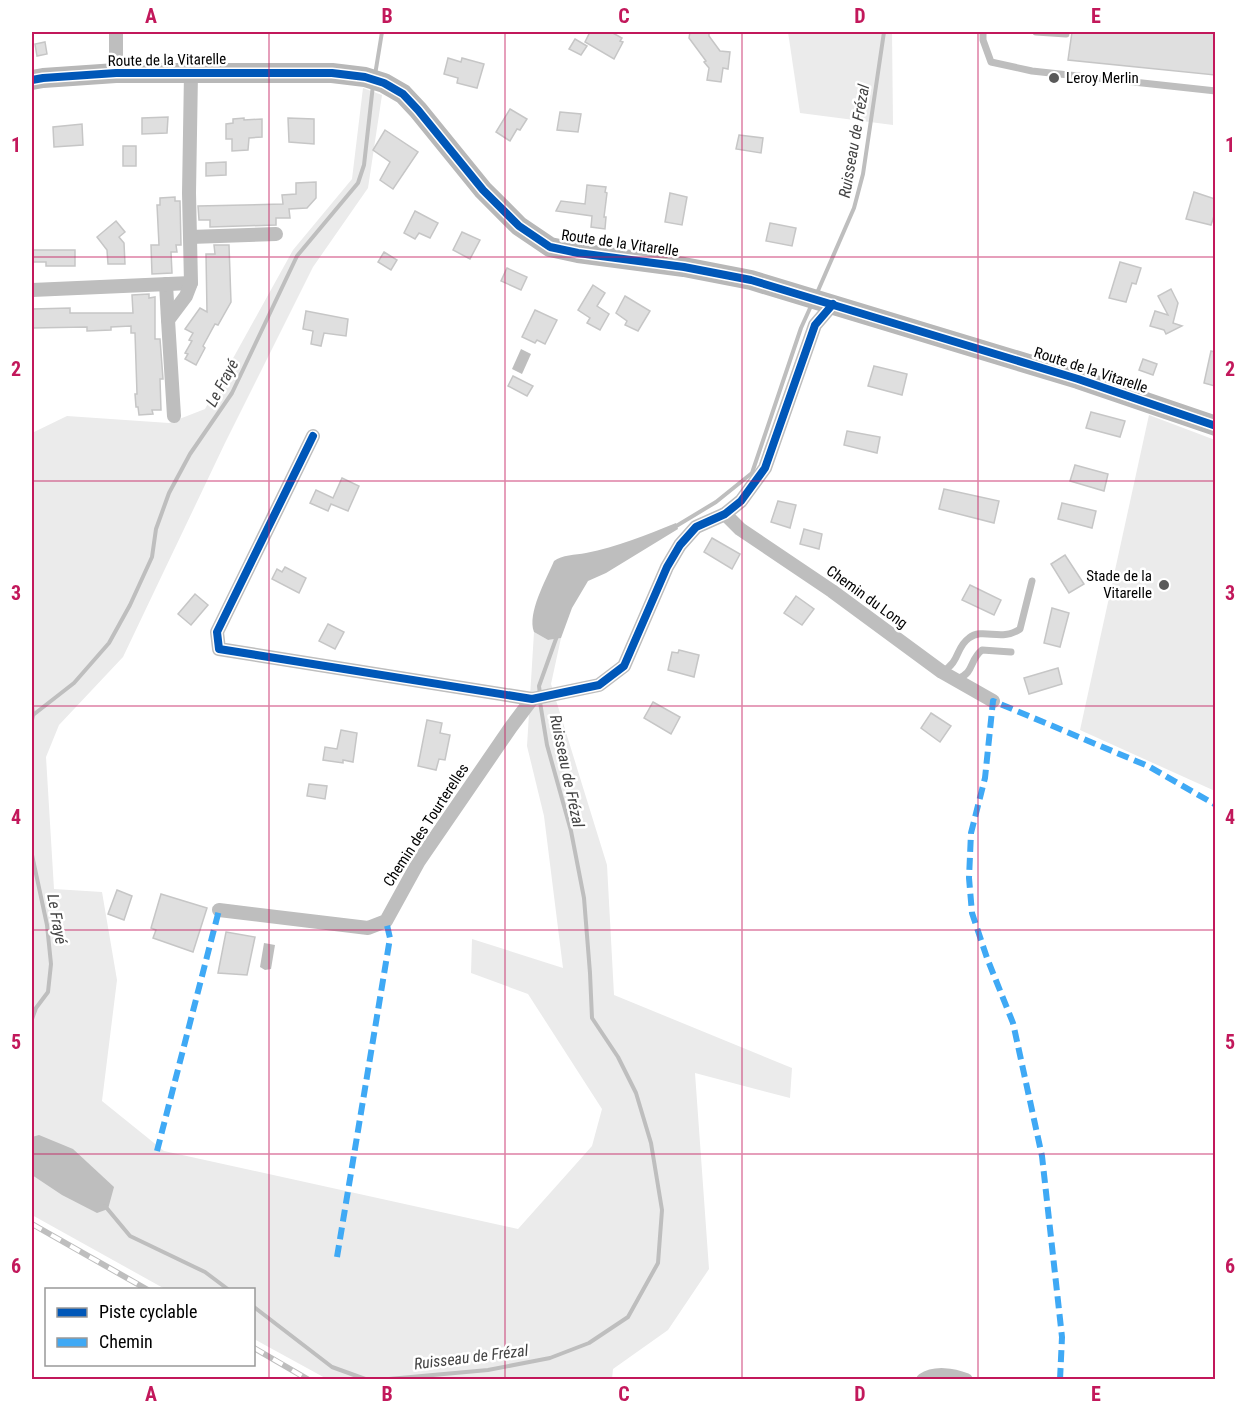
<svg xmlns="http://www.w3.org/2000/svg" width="1247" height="1411" viewBox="0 0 1247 1411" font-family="'Roboto Condensed',sans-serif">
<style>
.green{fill:#ebebeb}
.water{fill:#bebebe}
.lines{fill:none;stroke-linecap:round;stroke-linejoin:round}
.stream{stroke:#bebebe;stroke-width:4}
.building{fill:#dfdfdf;stroke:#c6c6c6;stroke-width:1.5}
.lane{stroke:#bebebe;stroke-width:7}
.street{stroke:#bebebe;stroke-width:14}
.secondary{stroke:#b8b8b8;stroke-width:20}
.rail-casing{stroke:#bebebe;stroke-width:6}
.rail{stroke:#fff;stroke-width:4;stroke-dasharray:11;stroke-linecap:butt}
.quiet{stroke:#3fa9f5;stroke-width:6;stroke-dasharray:12 6;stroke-linecap:butt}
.cycleway-casing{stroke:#fff;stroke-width:11}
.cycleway{stroke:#0057b8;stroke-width:8}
.grid{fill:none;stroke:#c2185b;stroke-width:1.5;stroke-opacity:0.55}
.poi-dot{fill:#595959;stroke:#fff;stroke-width:2}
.labels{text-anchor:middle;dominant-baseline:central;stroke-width:5;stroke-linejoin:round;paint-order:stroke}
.street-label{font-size:15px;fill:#000;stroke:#fff}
.poi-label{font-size:15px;fill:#000;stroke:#fff;text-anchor:start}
.water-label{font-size:16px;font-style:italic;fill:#434343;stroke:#fff}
.neatline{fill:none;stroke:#c2185b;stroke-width:2}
.grid-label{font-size:20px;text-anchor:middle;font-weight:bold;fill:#c2185b}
</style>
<rect width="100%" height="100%" fill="#fff"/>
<g class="green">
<polygon points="788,32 892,32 893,125 800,113"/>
<polygon points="363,88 382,95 368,188 313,267 225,443 123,657 59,725 46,757 54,889 102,892 117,980 102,1101 164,1151 518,1229 592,1146 602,1109 528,994 471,973 472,939 563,968 544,816 527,746 534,632 548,640 561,638 551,684 607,865 614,995 792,1068 790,1098 695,1073 709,1269 668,1330 613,1369 612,1379 327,1379 254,1339 254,1290 165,1289 32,1215 32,433 67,416 169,423 205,409 293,250 352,179"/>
<polygon points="1149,415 1215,440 1215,791 1080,730"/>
</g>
<g class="water">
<polygon points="521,349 531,354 522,374 512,369"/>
<path d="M676,523L678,529L606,573L588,581L572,608L561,638L548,640L534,632C527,613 546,580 554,561C562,555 575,555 586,553C617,547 646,535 676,523Z"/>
<polygon points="264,943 275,945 271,969 265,970 260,967"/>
<polygon points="39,1135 73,1149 114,1187 108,1209 97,1213 62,1195 32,1175 32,1137"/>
</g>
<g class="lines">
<g class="stream">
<polyline points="375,75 382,32"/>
<polyline points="817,293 854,208 863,174 884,32"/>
<polyline points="673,528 716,502 752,473 801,328 811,306"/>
<polyline points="540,694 539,686 557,636"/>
<polyline points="32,706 33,715"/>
<polyline points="32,720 33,715 74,683 109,643 130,605 152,557 156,529 169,493 190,454 232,393 297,256 358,183 364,165 373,85"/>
<polyline points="32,855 47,925 51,964 48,992 36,1008 32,1019"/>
<polyline points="105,1206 130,1236 205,1272 229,1290"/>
<polyline points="254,1307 332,1367 368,1380"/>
<polyline points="378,1380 488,1370 550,1358 589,1343 628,1317 658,1263 662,1210 651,1143 636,1093 618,1057 592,1018 590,973 584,898 571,831 547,745 540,702"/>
</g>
</g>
<g class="building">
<polygon points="590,32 611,32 622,38 620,41 623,42 614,59 585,42"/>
<polygon points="690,32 709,32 709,36 720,51 730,52 728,69 723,68 721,82 707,80 709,68 704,62 706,61 689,38"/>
<polygon points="1072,32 1215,32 1215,75 1068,60"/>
<polygon points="575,39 587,46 581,55 569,49"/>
<polygon points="45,42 47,54 37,56 35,44"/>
<polygon points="448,58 461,62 462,58 484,64 477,88 457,83 458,78 444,74"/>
<polygon points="510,109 527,119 520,130 517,129 510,141 496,132"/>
<polygon points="560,112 581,114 578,132 557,130"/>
<polygon points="168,117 167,133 142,134 142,118"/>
<polygon points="244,118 244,120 262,119 262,137 249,138 248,150 232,151 232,139 226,139 226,124 233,123 233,119"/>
<polygon points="288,118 314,119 314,144 289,142"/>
<polygon points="82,124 83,145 54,147 53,127"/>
<polygon points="385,130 418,152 393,189 380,180 390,162 373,150"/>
<polygon points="739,135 763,138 761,153 736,149"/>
<rect x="123" y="146" width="13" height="20"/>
<polygon points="226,162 226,175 206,176 206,163"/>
<polygon points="316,182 316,198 307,208 289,209 290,218 276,218 276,225 210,227 210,220 199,220 198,206 283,204 282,195 296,194 296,183"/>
<polygon points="587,185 606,187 605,192 607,193 604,217 606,217 605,229 591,227 592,216 556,211 561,201 585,204"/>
<polygon points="1194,192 1215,199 1215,213 1211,225 1186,219"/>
<polygon points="670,193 687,197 682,225 665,222"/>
<polygon points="175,197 175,201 180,201 181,245 176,245 177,252 171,252 172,273 152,274 151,245 159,245 157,205 160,205 160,198"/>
<polygon points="415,211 438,223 430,238 419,233 415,239 404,233"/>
<polygon points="116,221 125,232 119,237 124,243 125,264 108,264 107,250 97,237"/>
<polygon points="770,223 796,228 792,246 766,241"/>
<polygon points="462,232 480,240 470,259 453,250"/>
<polygon points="214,245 229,245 231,302 218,325 215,324 203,346 205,348 196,365 185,359 188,354 185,353 192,341 189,340 193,333 185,329 200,308 207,312 206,254 215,254"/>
<polygon points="32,250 75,250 75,266 46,266 46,262 32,262"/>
<polygon points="384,252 397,260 391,270 378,262"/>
<polygon points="1120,262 1141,268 1136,284 1132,283 1126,302 1109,298"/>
<polygon points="507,268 527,277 521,290 501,281"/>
<polygon points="593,285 605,293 597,306 609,314 600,330 587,323 590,318 578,310"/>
<polygon points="1171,289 1178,303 1173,323 1182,326 1166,334 1164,330 1150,326 1155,311 1168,315 1158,296"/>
<polygon points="149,294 149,298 155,297 155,339 160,339 163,379 160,379 161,410 152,410 153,414 139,415 138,407 136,407 135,394 137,394 135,333 131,333 131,326 111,327 111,330 87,331 87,327 32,328 32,309 70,308 70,313 133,313 132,295"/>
<polygon points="625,296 650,311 638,331 625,325 627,321 616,313"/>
<polygon points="535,310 557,320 545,344 537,340 535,343 522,337"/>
<polygon points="306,311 348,319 346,336 324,333 321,346 311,344 313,331 303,329"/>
<polygon points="1211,351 1215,352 1215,386 1204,383"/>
<polygon points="1143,359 1157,364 1153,375 1139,370"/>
<polygon points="874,366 907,374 902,395 868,386"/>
<polygon points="513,376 533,386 527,396 508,386"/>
<polygon points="1091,412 1125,421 1120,437 1086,428"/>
<polygon points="847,431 880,437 877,453 844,445"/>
<polygon points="1075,465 1108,474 1104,491 1070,481"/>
<polygon points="342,478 359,486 348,511 331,504 328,511 310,503 316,490 333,498"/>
<polygon points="944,489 999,501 994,523 939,509"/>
<polygon points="778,501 796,505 790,528 771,522"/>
<polygon points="1062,503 1096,511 1092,528 1058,519"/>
<polygon points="804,529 822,534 819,549 800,544"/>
<polygon points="712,538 740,554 732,569 704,552"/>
<polygon points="1065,555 1084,584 1069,593 1051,564"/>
<polygon points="285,567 306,578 299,593 272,579 277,569 282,572"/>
<polygon points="970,585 1001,600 994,615 962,600"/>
<polygon points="195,594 208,605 191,625 178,614"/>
<polygon points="796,596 814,609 802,625 784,613"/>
<polygon points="1052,608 1069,613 1060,647 1044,643"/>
<polygon points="328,624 344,632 335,649 319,641"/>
<polygon points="679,650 699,655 694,677 668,670 672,652 678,653"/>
<polygon points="1058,668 1062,684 1029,694 1024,678"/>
<polygon points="653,702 680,717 671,734 644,718"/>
<polygon points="931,713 951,726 940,742 921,728"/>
<polygon points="427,720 442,723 440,733 450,735 445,760 439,759 436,770 418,766"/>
<polygon points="341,730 357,733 353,762 343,760 343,763 323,760 325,747 337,749"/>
<polygon points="309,784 327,786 325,799 307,796"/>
<polygon points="117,890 132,896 124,920 108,914"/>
<polygon points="161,894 207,908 193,952 153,938 156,930 151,928"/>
<polygon points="226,932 255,937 247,975 218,973"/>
</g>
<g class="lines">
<g class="lane">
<polyline points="983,32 983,40 991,62 1032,71 1216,91"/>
<polyline points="1036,32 1066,34 1066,32"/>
<path d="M942,672C961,661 955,648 969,638C983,627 1001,642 1020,629L1032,581"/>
<path d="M957,679C975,673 969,660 982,650L1011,652"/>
</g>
<g class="street">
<polyline points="116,32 116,73"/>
<polyline points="190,237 276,234"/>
<polyline points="166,284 168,320"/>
<polyline points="32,290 191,283"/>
<polyline points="174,416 168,320 186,296 191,283 189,193 191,73"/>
<polyline points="313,436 217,632 219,649 532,699 599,685 624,666 667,567 680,545 696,527 725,514 741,501 765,468 815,325 833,304"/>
<polyline points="725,514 740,529 832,591 942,672 993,701"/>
<polyline points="219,910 368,928 386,921 419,861 511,727 532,699"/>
<path d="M923,1380C935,1372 953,1375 966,1380"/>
</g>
<polyline class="secondary" points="32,80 43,78 116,73 332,73 365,77 384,83 403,94 418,110 483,190 519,226 550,247 578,253 684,267 751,280 1078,379 1216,426"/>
<defs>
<g id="rail">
<polyline points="32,1224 148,1290"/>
<polyline points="254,1348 309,1380"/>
</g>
</defs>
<use href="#rail" class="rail-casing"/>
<use href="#rail" class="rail"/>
<g class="quiet">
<polyline points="157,1151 219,910"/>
<polyline points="337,1257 390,938 386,921"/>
<polyline points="1060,1380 1062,1337 1042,1156 1013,1023 987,958 972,913 969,878 971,833 985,778 993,701 1148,766 1216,805"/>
</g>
<defs>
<g id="cycleway">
<polyline points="32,80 43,78 116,73 332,73 365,77 384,83 403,94 418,110 483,190 519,226 550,247 578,253 684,267 751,280 1078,379 1216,426"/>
<polyline points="313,436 217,632 219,649 532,699 599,685 624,666 667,567 680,545 696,527 725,514 741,501 765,468 815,325 833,304"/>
</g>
</defs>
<use href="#cycleway" class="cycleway-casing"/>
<use href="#cycleway" class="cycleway"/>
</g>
<path class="grid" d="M269,32V1380M505,32V1380M742,32V1380M978,32V1380M32,257H1216M32,481H1216M32,706H1216M32,930H1216M32,1154H1216"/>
<g class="poi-dot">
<circle cx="1054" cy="78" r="6"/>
<circle cx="1164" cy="585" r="6"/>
</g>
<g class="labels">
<g class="street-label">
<text transform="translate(167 60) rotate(-1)">Route de la Vitarelle</text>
<text transform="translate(620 243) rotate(8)">Route de la Vitarelle</text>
<text transform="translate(1091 370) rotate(18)">Route de la Vitarelle</text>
<text transform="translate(867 597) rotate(36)">Chemin du Long</text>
<text transform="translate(426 825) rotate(-57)">Chemin des Tourterelles</text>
</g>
<g class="poi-label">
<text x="1066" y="78">Leroy Merlin</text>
<text x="1152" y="576" text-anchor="end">Stade de la<tspan x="1152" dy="17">Vitarelle</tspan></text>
</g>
<g class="water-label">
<text transform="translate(854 141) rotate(-80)">Ruisseau de Frézal</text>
<text transform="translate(222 383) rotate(-62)">Le Frayé</text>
<text transform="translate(567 771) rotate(78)">Ruisseau de Frézal</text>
<text transform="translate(57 919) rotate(80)">Le Frayé</text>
<text transform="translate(471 1357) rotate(-7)">Ruisseau de Frézal</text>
</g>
</g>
<rect width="1247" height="1411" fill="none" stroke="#ffffff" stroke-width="66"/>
<rect x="45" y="1288" width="210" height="78" fill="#ffffff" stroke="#999999" stroke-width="1.5"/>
<rect x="57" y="1308" width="30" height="9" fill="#0057b8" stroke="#999999" stroke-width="1.5"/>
<text x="99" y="1318" font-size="18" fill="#000000">Piste cyclable</text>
<rect x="57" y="1338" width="30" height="9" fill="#3fa9f5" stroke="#999999" stroke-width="1.5"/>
<text x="99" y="1348" font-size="18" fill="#000000">Chemin</text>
<rect x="33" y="33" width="1181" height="1345" class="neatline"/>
<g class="grid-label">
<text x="151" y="23">A</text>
<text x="387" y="23">B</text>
<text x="624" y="23">C</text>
<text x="860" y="23">D</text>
<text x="1096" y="23">E</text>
<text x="16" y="152">1</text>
<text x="1230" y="152">1</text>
<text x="16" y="376">2</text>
<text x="1230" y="376">2</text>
<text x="16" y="600">3</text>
<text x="1230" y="600">3</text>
<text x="16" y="824">4</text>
<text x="1230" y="824">4</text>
<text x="16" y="1049">5</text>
<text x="1230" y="1049">5</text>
<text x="16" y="1273">6</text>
<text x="1230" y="1273">6</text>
<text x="151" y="1401">A</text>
<text x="387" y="1401">B</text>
<text x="624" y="1401">C</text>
<text x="860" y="1401">D</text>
<text x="1096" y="1401">E</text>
</g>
</svg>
